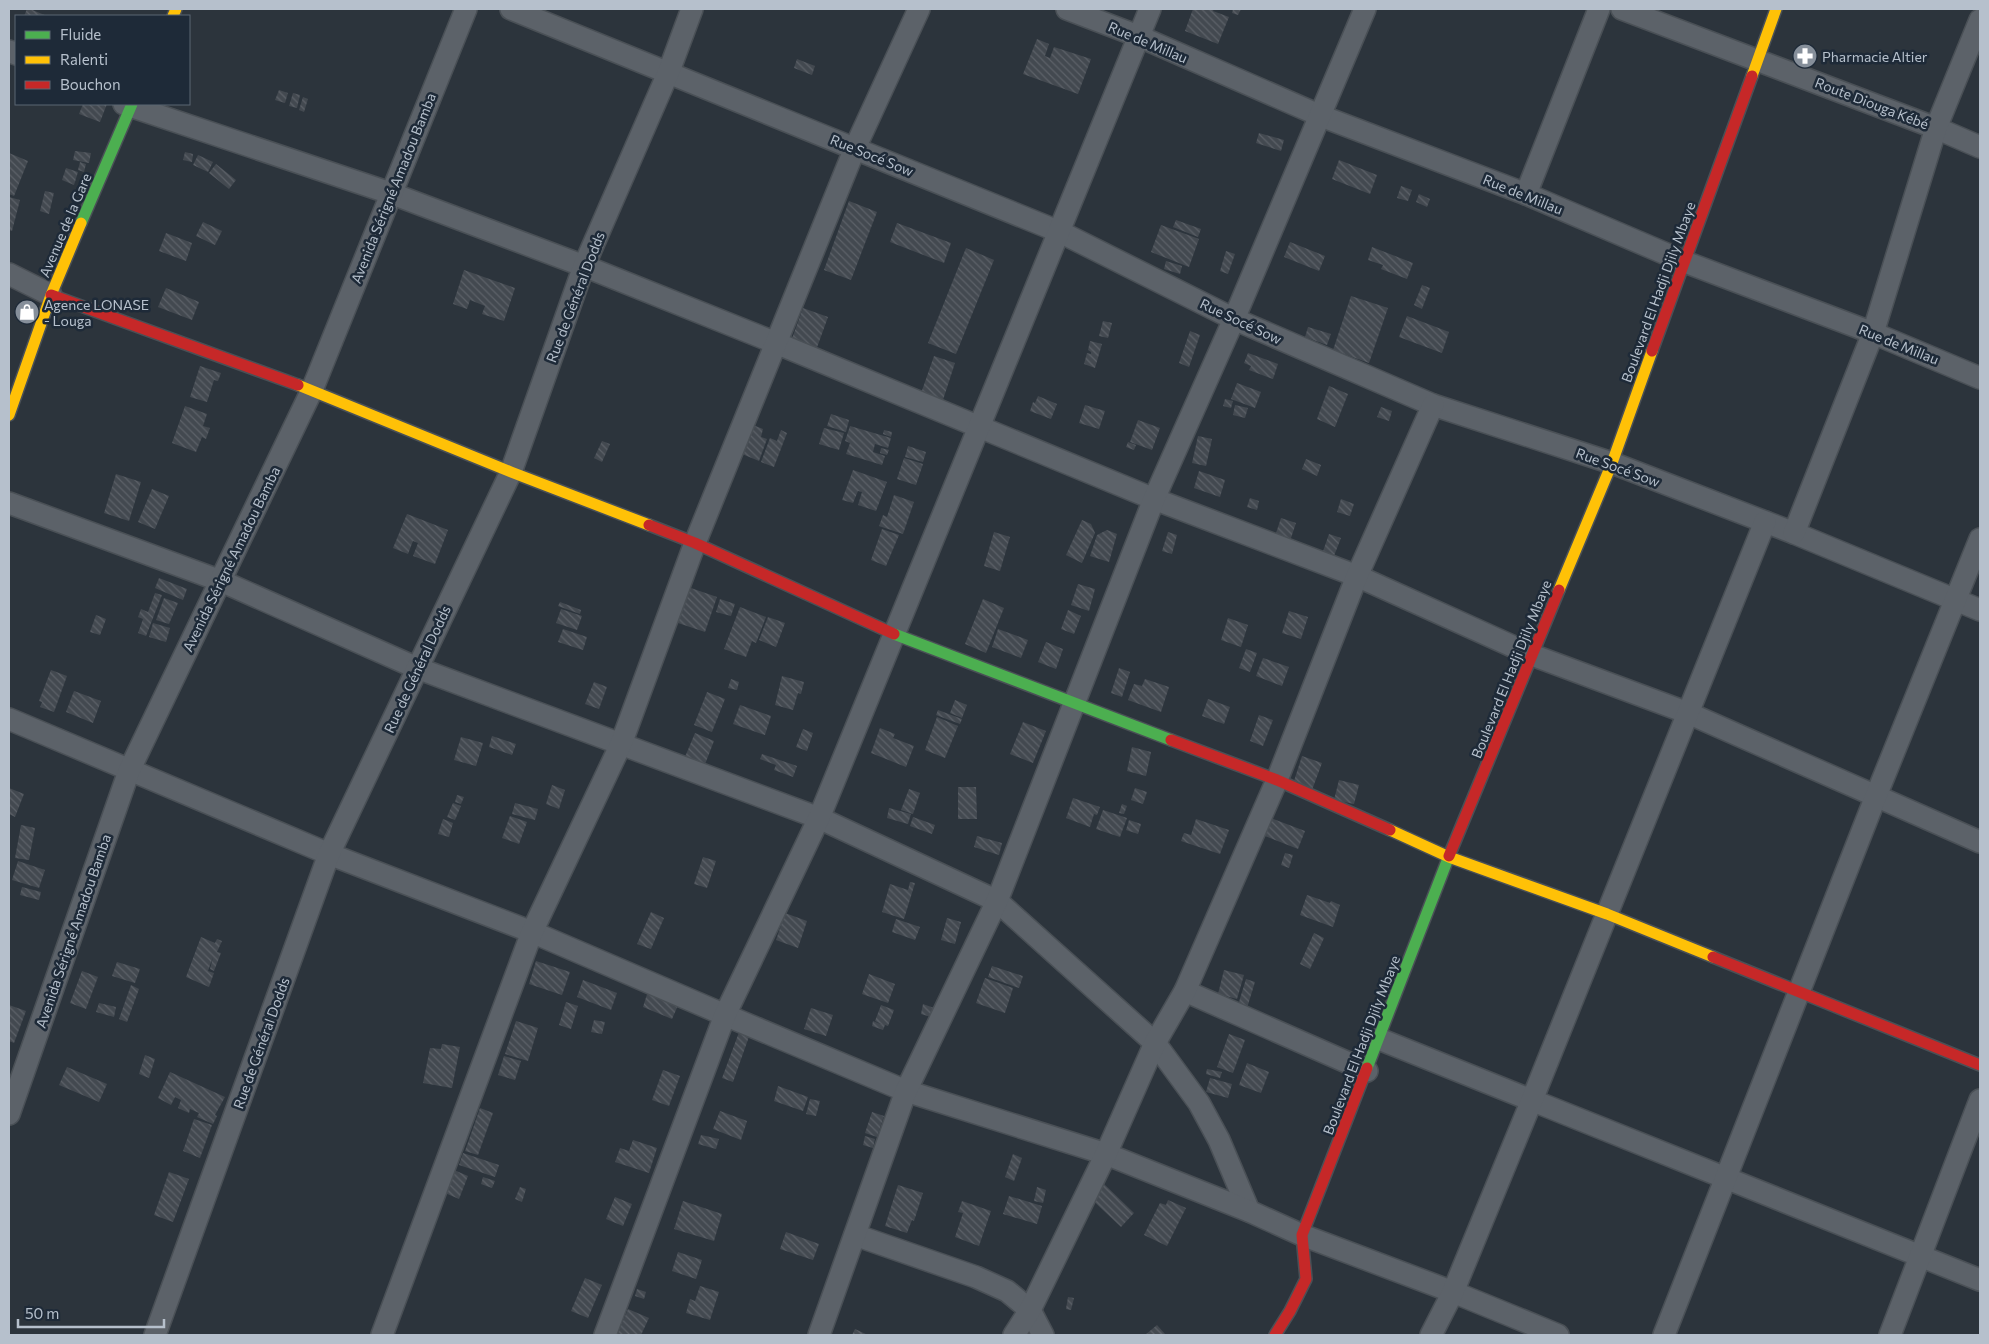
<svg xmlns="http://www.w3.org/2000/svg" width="1989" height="1344" viewBox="0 0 1989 1344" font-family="Commissioner,sans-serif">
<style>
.building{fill:url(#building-back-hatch)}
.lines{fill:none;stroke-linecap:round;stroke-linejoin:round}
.street-casing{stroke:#4a5056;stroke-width:24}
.fast-casing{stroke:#4a5056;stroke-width:14}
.slow-casing{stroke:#4a5056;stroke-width:14}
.jam-casing{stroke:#4a5056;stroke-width:14}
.street{stroke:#5c6269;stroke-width:21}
.fast{stroke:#4caf50;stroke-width:11}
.slow{stroke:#ffc107;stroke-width:11}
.jam{stroke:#c62828;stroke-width:11}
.labels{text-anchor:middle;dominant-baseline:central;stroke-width:5;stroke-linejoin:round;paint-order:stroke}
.street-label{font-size:14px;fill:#b6c0cc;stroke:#1e2a38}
.poi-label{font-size:14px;fill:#b6c0cc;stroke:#1e2a38;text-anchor:start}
</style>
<defs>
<pattern id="building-back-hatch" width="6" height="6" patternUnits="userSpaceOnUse" patternTransform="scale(1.25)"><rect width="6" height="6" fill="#434950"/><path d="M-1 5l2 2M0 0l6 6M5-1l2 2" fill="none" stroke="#5c6168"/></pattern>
</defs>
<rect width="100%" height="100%" fill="#2c343c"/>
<g class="building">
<polygon points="27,9 30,9 47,16 24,16"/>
<polygon points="1193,9 1214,9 1213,11 1229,17 1218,44 1185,31"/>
<polygon points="1233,9 1241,9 1238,15 1232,13"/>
<polygon points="1037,39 1049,44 1045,56 1050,58 1054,47 1091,59 1078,94 1023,74"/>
<polygon points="797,59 815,66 812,75 794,68"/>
<polygon points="279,90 288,93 285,103 275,100"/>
<polygon points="293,93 300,95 297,108 289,106"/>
<polygon points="303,97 308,99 304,112 299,110"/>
<polygon points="83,104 107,104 100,122 79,114"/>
<polygon points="1259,133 1284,140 1281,151 1256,143"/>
<polygon points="75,151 91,153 89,163 73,160"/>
<polygon points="185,152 193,154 192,162 183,160"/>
<polygon points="9,153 28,161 14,196 9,194"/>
<polygon points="198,155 213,162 208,172 193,165"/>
<polygon points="1339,160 1377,175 1370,194 1332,179"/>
<polygon points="80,162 86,164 84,172 78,170"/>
<polygon points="216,164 236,180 229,189 209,173"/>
<polygon points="66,168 78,172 74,185 62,180"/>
<polygon points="1401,186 1412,190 1408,201 1397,198"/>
<polygon points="45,191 54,193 49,214 40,211"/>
<polygon points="1419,194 1430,199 1427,207 1416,202"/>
<polygon points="9,197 20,200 12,231 9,230"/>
<polygon points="849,201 877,212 851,280 824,270"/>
<polygon points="1176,220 1201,229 1198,237 1173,227"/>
<polygon points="203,222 222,231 215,245 196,236"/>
<polygon points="897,223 951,243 944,263 890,242"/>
<polygon points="1161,225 1199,239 1189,267 1151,252"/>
<polygon points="166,233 192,243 186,261 159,251"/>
<polygon points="1290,242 1325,256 1319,271 1284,257"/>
<polygon points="1372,247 1413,263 1407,279 1381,269 1383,265 1368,260"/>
<polygon points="966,248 994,260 956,354 928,343"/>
<polygon points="1226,251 1235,254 1228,274 1220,271"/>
<polygon points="1166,261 1182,266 1180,274 1164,269"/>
<polygon points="464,270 515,288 504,321 482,314 485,306 470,300 467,309 453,304"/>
<polygon points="1422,285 1430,288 1422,309 1414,305"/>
<polygon points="166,288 199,302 192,320 158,307"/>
<polygon points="1351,296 1388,308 1369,363 1333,350"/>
<polygon points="803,308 828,317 815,353 790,344"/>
<polygon points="1407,316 1449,332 1442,353 1399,337"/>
<polygon points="1103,321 1112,323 1108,338 1099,336"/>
<polygon points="1308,327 1331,334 1327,345 1305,337"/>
<polygon points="1190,331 1200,335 1189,367 1179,363"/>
<polygon points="1090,341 1102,344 1095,368 1084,364 1087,353 1091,354 1091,352 1088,350"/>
<polygon points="1248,353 1278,364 1273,379 1249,370 1251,366 1244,363"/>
<polygon points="934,356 955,363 941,406 919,399"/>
<polygon points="200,366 221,373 218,381 214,380 207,402 190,397"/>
<polygon points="1237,383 1261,392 1255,408 1231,399"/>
<polygon points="1329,386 1348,394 1335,427 1317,419"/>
<polygon points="1038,396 1057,404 1051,419 1030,411 1033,402 1035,403"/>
<polygon points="1225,399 1233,401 1231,408 1223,406"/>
<polygon points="1085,405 1105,411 1099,429 1079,423"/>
<polygon points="1235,405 1248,408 1245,418 1233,415"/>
<polygon points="185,406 207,414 203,426 210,428 206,439 202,437 196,452 172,443"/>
<polygon points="1381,407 1392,411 1389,421 1377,417"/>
<polygon points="831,414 849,420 846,432 827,426"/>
<polygon points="1138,420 1160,428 1152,450 1130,442"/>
<polygon points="753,425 763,429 761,437 767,439 759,461 742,454"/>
<polygon points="850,426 891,438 888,448 875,444 873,452 885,456 882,465 846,454 850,443 845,441"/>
<polygon points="824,428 844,433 839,450 819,444"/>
<polygon points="781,430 787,433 774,467 761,462 770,438 777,441"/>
<polygon points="884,430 892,432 891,437 883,434"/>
<polygon points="1198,436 1212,439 1206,466 1192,463"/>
<polygon points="602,441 610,444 602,462 594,458"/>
<polygon points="1128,442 1136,445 1134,450 1126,447"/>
<polygon points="908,446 926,452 923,462 905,457"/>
<polygon points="881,448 889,450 887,455 880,453"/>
<polygon points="904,458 923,464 916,485 897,479"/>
<polygon points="1306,459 1321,465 1317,476 1302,469"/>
<polygon points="853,470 887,482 876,511 858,505 862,492 858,491 853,503 842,500"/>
<polygon points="1199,471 1225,480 1220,497 1194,488"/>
<polygon points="116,474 141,482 129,521 104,513"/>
<polygon points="152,489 169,496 155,529 138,522"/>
<polygon points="894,495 914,502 903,534 879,526 883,515 887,517"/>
<polygon points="1250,498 1259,501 1257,510 1247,507"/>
<polygon points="1341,499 1354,504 1350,516 1337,512"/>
<polygon points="407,514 448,530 435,564 413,556 418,543 413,541 408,554 393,548"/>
<polygon points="1281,518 1296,523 1288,547 1273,542"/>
<polygon points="1082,520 1091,524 1095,533 1082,563 1066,555"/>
<polygon points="882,529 899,535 886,566 871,560"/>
<polygon points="1107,530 1117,534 1109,562 1090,556 1097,535"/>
<polygon points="994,532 1010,537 1000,571 984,566"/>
<polygon points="1168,532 1177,535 1172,554 1162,551"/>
<polygon points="1329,534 1341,538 1332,561 1321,557"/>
<polygon points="159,578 187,589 183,600 155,588"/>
<polygon points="1078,584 1095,589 1089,611 1071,605"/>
<polygon points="688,587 717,597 705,632 675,622"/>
<polygon points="155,593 162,595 146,636 138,633 143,619 138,617 141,609 148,612"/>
<polygon points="164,598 178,603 169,624 156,620"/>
<polygon points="720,599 735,604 731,616 716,612"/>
<polygon points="983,599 1004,608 986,653 965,644"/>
<polygon points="560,602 581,610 580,614 558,606"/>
<polygon points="740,607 766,617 756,643 752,641 746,657 724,649"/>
<polygon points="561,609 582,616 577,630 556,623"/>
<polygon points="1068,610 1081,616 1074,634 1061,629"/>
<polygon points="1289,611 1308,617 1301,639 1282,633"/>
<polygon points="96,615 106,619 100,635 90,632"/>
<polygon points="768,617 785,623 776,647 759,640"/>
<polygon points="1228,618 1248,625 1241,647 1221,640"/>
<polygon points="153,623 170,628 166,642 149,637"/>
<polygon points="563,629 587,637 583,650 558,642"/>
<polygon points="998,629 1028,640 1021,658 992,647"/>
<polygon points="1046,642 1063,649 1056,669 1038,662"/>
<polygon points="1246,649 1257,653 1250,672 1239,668"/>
<polygon points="1263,658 1289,667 1282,686 1256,676"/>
<polygon points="1119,668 1130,672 1122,697 1111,693"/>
<polygon points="51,670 67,676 54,712 40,707 42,702 39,701"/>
<polygon points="782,676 804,682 801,694 798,693 793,710 775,705"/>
<polygon points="731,679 739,682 737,690 728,688"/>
<polygon points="1145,679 1169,687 1161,712 1128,700 1134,684 1142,686"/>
<polygon points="594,682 607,687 599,709 585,704"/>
<polygon points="74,691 101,701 93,723 66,712"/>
<polygon points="707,692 725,699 712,732 694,725"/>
<polygon points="1208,699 1230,707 1224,724 1202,716"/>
<polygon points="955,700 967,705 962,718 950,713"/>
<polygon points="740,705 771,716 765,735 733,724"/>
<polygon points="938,710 962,719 960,724 936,715"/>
<polygon points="1259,715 1273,720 1263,746 1250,741"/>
<polygon points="937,717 958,726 945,758 925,750"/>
<polygon points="1023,722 1046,731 1033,763 1010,754"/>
<polygon points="880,728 895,734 893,738 914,746 906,767 871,753"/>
<polygon points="803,729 813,733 807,751 796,747"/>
<polygon points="695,733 714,741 702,772 682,764"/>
<polygon points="492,736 516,744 512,755 489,747"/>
<polygon points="461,737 483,743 476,766 454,760"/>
<polygon points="1132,747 1151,752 1146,776 1127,771"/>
<polygon points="762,754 797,766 793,777 774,770 776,765 760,759"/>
<polygon points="1302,756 1322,763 1312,790 1293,784"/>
<polygon points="1339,780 1359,785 1354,804 1334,800"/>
<polygon points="552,785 565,790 559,809 546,804"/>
<polygon points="958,787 976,787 977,819 958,819"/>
<polygon points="9,788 24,794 15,817 9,814"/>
<polygon points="1135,788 1147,792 1143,804 1131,800"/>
<polygon points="909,789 920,793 913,814 901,810"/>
<polygon points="457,795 464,797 461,804 455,802"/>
<polygon points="1073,798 1100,807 1097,815 1094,814 1090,827 1066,818"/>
<polygon points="453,803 461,806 455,820 447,817"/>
<polygon points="515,803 538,809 535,820 512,814"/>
<polygon points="1122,804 1127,806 1124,814 1119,813"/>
<polygon points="889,808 911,814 908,824 887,818"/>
<polygon points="1103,810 1127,818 1120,837 1096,829"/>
<polygon points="1263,815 1305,831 1298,849 1257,833"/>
<polygon points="510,816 527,822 519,844 502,838"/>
<polygon points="913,817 935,825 932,834 910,826"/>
<polygon points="443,819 453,823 449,837 438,834"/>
<polygon points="1196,819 1229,830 1220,854 1181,841 1184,833 1191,835"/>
<polygon points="1129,820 1141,824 1138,834 1126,830"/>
<polygon points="21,825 35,828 29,860 15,858"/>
<polygon points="977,836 1002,843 999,855 974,847"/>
<polygon points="1285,853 1293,855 1289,868 1281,865"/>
<polygon points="703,857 716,861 707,888 694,884"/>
<polygon points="18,861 45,870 39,888 12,880"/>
<polygon points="910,882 915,883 904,919 882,912 890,884 908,890"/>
<polygon points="22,887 41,892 39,900 20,895"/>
<polygon points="1307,895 1330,903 1331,901 1340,905 1333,927 1300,915"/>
<polygon points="651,912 664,918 651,949 637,944"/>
<polygon points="785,913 807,921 798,948 776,940"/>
<polygon points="947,918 961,922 955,944 941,940"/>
<polygon points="896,919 920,927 915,940 892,932"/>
<polygon points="1314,933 1324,938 1310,969 1300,964"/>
<polygon points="201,937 215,943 217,939 222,941 217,952 221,953 214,971 210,969 213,957 208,971 214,973 209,987 186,977"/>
<polygon points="536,961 570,972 562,995 529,984"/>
<polygon points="117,962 140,969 135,983 112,976"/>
<polygon points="992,966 1023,976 1019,988 988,977"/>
<polygon points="1224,970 1244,975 1237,999 1218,994"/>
<polygon points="82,971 98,977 86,1009 70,1003"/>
<polygon points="869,974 895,984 888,1003 862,994"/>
<polygon points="985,978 1013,988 1005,1013 976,1003"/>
<polygon points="1246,979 1255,982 1247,1008 1238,1005"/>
<polygon points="583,980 617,993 611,1010 577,997"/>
<polygon points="131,985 139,989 127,1022 119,1019"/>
<polygon points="649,988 680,1001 672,1019 643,1007"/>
<polygon points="566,1002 578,1006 571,1029 559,1025"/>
<polygon points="99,1003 116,1007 114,1017 96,1012"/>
<polygon points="923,1004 934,1008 931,1017 921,1014"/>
<polygon points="9,1005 26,1011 14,1043 9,1041"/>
<polygon points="881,1005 894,1010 888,1026 885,1025 883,1030 872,1026 873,1021 883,1025 875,1021"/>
<polygon points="811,1008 833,1015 826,1036 804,1029"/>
<polygon points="594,1020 605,1022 602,1034 591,1032"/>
<polygon points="516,1021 538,1028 528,1061 505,1054"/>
<polygon points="741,1027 751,1031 733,1082 722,1078"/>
<polygon points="1229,1034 1245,1040 1233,1073 1217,1067"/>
<polygon points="442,1044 460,1047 452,1088 423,1083 430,1048 441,1049"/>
<polygon points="145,1055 155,1059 149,1078 139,1074"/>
<polygon points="504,1056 521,1061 515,1080 498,1075"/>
<polygon points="1247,1063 1269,1072 1261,1093 1239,1085"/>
<polygon points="67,1067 107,1084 99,1102 59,1085"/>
<polygon points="1207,1069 1222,1072 1220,1078 1206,1074"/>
<polygon points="663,1070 680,1076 669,1106 652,1100"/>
<polygon points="170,1072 225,1097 215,1115 217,1116 213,1124 197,1117 199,1113 190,1109 189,1113 178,1108 181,1100 175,1097 171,1105 158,1098"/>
<polygon points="1210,1078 1232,1084 1228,1098 1206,1092"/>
<polygon points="778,1086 808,1097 803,1111 774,1101"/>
<polygon points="810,1099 820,1101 816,1116 806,1114"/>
<polygon points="480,1108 493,1113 478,1155 465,1151"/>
<polygon points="720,1111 747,1121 741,1140 713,1129"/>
<polygon points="872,1112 884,1116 877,1137 865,1133"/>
<polygon points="194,1119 212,1125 200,1158 183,1151"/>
<polygon points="701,1135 719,1139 716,1149 698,1144"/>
<polygon points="865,1136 875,1139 873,1148 863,1145"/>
<polygon points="633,1140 657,1148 649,1173 615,1162 620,1148 629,1151"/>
<polygon points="463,1153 499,1165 495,1177 459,1165"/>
<polygon points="1013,1154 1022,1158 1014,1181 1005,1177"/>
<polygon points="454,1170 468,1176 459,1199 445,1193"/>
<polygon points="169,1172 189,1179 173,1222 154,1215"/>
<polygon points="483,1177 495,1181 492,1188 481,1184"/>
<polygon points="1101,1181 1134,1213 1121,1227 1087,1195"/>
<polygon points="898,1185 923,1193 914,1221 912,1220 907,1233 885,1226"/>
<polygon points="520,1187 526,1189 522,1202 515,1199"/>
<polygon points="1037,1187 1046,1190 1043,1203 1034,1201"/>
<polygon points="1009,1196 1042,1206 1037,1224 1003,1214"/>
<polygon points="615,1197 632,1204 623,1226 606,1219"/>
<polygon points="1168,1200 1186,1208 1167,1246 1144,1235 1160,1203 1166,1205"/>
<polygon points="683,1201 722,1214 714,1241 674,1229"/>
<polygon points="962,1201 991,1211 979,1246 955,1237 963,1213 958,1212"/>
<polygon points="786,1232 819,1244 813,1260 780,1249"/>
<polygon points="678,1252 702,1260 696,1279 672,1271"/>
<polygon points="585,1278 602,1285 588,1318 571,1311"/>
<polygon points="700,1286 719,1292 710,1320 686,1313 690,1299 695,1301"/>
<polygon points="637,1289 646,1292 644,1299 635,1296"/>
<polygon points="1068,1297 1074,1298 1071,1310 1066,1309"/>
<polygon points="628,1309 649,1318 641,1335 617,1335"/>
<polygon points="1157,1325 1165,1334 1145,1335"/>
<polygon points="855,1329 868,1335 852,1335"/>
</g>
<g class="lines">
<defs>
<g id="street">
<polyline points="511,9 1060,232 1234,319 1433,405 1612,463 1794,533 1980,610"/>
<polyline points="1067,9 1138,36 1321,116 1526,194 1685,262 1873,333 1980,378"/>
<polyline points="1622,9 1936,128 1980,147"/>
<polyline points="9,51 16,54"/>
<polyline points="124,104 390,193 584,266 776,343 1154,499 1357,576 1532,655 1688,713 1980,842"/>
<polyline points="1526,194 1599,9"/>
<polyline points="9,274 51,295"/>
<polyline points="9,503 221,581 417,668 819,818 997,901 1155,1043 1199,1103 1219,1140 1249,1211"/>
<polyline points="1794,533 1873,333 1936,128 1980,20"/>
<polyline points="9,719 329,854 532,932 725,1015 906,1091 1106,1154 1249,1211 1302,1235 1453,1292 1558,1335"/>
<polyline points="1185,991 1367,1071"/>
<polyline points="1379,1039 1980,1280"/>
<polyline points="9,1114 129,771 312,390 466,9"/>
<polyline points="855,1235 976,1277 1007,1291 1030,1310 1043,1335"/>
<polyline points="155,1335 329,854 511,472 584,266 669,71 692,9"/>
<polyline points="382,1335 532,932 621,744 695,543 855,148 919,9"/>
<polyline points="605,1335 725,1015 819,818 1150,9"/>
<polyline points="819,1335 906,1091 997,901 1154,499 1234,319 1365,9"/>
<polyline points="1014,1335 1030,1310 1106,1154 1155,1043 1185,991 1277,780 1357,576 1433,405"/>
<polyline points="1431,1335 1453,1292 1532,1100 1765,522"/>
<polyline points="1664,1335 1876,796 1980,539"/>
<polyline points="1890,1335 1980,1100"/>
</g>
<g id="fast">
<polyline points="81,223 132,104"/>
<polyline points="894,634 1171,740"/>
<polyline points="1367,1068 1449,856"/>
</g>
<g id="slow">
<polyline points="173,16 176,9"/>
<polyline points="1752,76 1776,9"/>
<polyline points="298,385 511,472 649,525"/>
<polyline points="9,415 51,295 81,223"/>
<polyline points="1559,590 1612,463 1652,351"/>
<polyline points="1390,830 1449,857 1607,914 1713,957"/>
</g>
<g id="jam">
<polyline points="51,295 298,385"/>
<polyline points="1652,351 1752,76"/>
<polyline points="649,525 695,543 894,634"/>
<polyline points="1171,740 1277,780 1390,830"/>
<polyline points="1449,856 1559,590"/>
<polyline points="1713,957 1980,1065"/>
<polyline points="1275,1335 1290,1311 1306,1279 1302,1235 1367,1068"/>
</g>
</defs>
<use href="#street" class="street-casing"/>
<use href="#fast" class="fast-casing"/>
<use href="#slow" class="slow-casing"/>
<use href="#jam" class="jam-casing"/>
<use href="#street" class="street"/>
<use href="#fast" class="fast"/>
<use href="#slow" class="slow"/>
<use href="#jam" class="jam"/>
</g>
<defs>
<symbol id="pharmacy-disc" viewBox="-11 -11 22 22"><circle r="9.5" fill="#868f9a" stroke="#1e2a38"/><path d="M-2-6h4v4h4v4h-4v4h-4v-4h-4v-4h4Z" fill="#fff"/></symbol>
<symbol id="shop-disc" viewBox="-11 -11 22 22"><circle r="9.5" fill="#868f9a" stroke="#1e2a38"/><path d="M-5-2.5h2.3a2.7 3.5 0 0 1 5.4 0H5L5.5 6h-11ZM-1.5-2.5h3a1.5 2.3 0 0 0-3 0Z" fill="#fff"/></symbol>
</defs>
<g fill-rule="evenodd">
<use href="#pharmacy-disc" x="1791" y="42" width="28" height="28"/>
<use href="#shop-disc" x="13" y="298" width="28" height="28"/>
</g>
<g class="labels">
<g class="street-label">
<text transform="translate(1148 42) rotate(23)">Rue de Millau</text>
<text transform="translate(1872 103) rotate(21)">Route Diouga Kébé</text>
<text transform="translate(872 155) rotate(22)">Rue Socé Sow</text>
<text transform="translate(393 188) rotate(-68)">Avenida Sérigné Amadou Bamba</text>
<text transform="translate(1523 194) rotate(22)">Rue de Millau</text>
<text transform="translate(65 225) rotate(-67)">Avenue de la Gare</text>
<text transform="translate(1658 292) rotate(-70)">Boulevard El Hadji Djily Mbaye</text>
<text transform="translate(575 297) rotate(-69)">Rue de Général Dodds</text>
<text transform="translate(1241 321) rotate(25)">Rue Socé Sow</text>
<text transform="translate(1899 344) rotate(22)">Rue de Millau</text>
<text transform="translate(1618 467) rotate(20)">Rue Socé Sow</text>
<text transform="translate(231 559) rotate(-64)">Avenida Sérigné Amadou Bamba</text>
<text transform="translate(417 669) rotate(-65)">Rue de Général Dodds</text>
<text transform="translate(1511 669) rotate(-68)">Boulevard El Hadji Djily Mbaye</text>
<text transform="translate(73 931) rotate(-71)">Avenida Sérigné Amadou Bamba</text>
<text transform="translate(261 1043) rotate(-70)">Rue de Général Dodds</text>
<text transform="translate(1361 1045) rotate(-69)">Boulevard El Hadji Djily Mbaye</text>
</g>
<g class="poi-label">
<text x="1822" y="56">Pharmacie Altier</text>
<text x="44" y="304">Agence LONASE<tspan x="44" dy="16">- Louga</tspan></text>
</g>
</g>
<rect width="1989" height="1344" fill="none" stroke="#b6c0cc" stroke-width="20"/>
<rect x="15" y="15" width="175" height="90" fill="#1e2a38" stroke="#5b6673"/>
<rect x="25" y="31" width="25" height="8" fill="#4caf50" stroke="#5b6673"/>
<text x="60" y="40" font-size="15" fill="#b6c0cc">Fluide</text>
<rect x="25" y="56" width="25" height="8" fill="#ffc107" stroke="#5b6673"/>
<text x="60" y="65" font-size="15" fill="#b6c0cc">Ralenti</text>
<rect x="25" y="81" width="25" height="8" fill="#c62828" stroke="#5b6673"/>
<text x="60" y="90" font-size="15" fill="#b6c0cc">Bouchon</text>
<path d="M18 1319v8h146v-8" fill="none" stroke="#b6c0cc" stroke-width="2.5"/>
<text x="25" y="1319" font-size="15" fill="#b6c0cc" stroke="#1e2a38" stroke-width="4" paint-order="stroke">50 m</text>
</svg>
